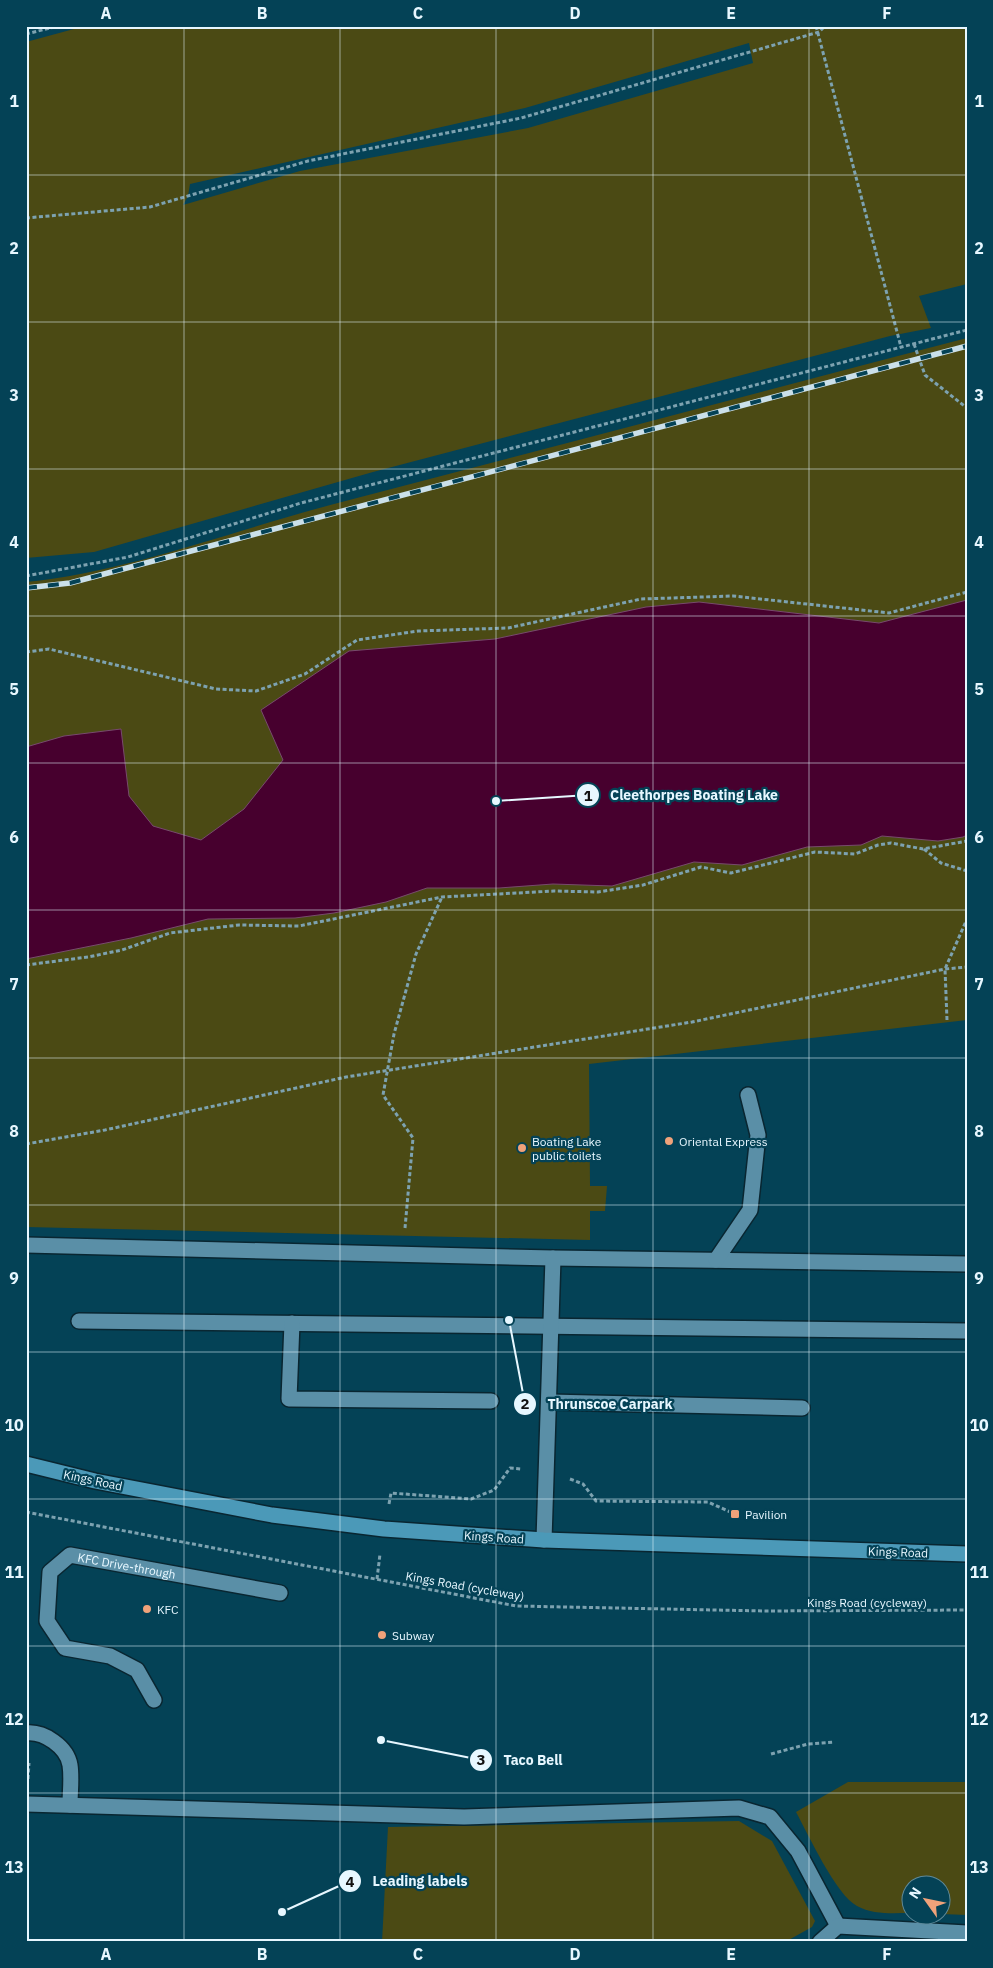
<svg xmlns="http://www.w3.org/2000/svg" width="993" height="1968" viewBox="0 0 993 1968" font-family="'IBM Plex Sans',sans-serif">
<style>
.green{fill:#4b4a14;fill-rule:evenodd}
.water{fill:#47002e;stroke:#774a6d}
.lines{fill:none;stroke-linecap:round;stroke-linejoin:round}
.lane-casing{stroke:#092631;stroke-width:18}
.street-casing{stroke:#092631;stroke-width:18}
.secondary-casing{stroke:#092631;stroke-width:18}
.path{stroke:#7da2b0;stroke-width:3;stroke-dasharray:4 2.5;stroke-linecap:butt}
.lane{stroke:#5a8fa7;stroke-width:15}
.street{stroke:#5a8fa7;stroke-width:15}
.secondary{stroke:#4b99b8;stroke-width:15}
.rail-casing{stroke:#cbe0ea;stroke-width:5.5}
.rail{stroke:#044256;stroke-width:4;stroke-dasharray:11;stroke-linecap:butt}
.grid{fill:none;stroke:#e7f7ff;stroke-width:1;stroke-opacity:0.55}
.poi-dot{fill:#f0a27a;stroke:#044256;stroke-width:2}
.labels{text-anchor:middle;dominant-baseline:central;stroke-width:4.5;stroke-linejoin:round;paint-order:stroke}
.poi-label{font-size:12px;fill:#e7f7ff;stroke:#044256;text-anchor:start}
.street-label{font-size:12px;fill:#e7f7ff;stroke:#044256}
.leader{fill:none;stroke:#e7f7ff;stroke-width:2}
.callout-dot{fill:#e7f7ff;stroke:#044256;stroke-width:2}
.mark-label{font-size:15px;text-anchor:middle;font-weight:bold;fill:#111}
.callout-label{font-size:14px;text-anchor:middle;font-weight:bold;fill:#e7f7ff;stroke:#044256;stroke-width:4.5;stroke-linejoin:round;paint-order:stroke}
.neatline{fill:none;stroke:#e7f7ff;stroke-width:2}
.grid-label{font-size:16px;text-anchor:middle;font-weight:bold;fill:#e7f7ff}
</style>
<rect width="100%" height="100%" fill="#044256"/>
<g class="green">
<path d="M85,26H967V284L919,296L931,328L890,336L373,472L94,552L26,558V42ZM749,43L753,63L528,128L300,171L183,205L188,196L190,184L525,108Z"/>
<path d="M967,338V1020L589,1064L590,1186H607L605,1211H590V1240L26,1227V582C127,572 235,530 334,504C545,449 756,393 967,338Z"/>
<path d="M848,1782H967V1915L941,1914L940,1886H910V1913C893,1913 873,1915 857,1906C836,1895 808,1834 796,1812Z"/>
<polygon points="739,1821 772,1841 815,1921 812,1927 785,1942 382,1942 388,1827"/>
</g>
<polygon class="water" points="967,600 967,835 963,837 938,841 882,836 861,845 807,847 742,865 694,862 612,886 553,884 499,888 427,888 386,902 334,913 295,918 208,919 131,938 26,959 26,747 64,736 121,729 129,796 153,826 201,840 244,809 283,760 261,710 349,651 495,639 646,607 699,602 879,623"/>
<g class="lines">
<defs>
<g id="lane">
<polyline points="26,1245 553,1258 967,1264"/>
<polyline points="716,1260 750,1210 758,1135 748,1095"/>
<polyline points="79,1321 967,1331"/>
<polyline points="292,1323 289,1399 491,1401"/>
<polyline points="549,1402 802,1408"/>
<polyline points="544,1540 553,1258"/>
<path id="s1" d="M154,1700L137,1670L110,1656L65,1648L47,1621L50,1572L70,1555L280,1593"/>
<path d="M26,1733C44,1731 67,1747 70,1765C72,1778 70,1792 70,1805"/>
</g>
<g id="street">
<polyline points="26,1804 464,1817 739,1808 770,1817 798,1851 838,1926"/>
<polyline points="820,1942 838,1926 967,1933"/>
</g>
<polyline id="secondary" points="26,1464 95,1481 272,1515 384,1529 544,1540 967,1554"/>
</defs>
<use href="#lane" class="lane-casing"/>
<use href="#street" class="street-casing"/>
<use href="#secondary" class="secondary-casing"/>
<g class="path">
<polyline points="816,26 901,347"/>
<polyline points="26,34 58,26"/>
<polyline points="26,218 150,207 308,161 521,118 819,32 825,26"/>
<polyline points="914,344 925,375 967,408"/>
<polyline points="26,576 128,557 301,503 967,330"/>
<polyline points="26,652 49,649 216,689 256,691 305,674 357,640 418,631 508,628 641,599 733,596 889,613 967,592"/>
<polyline points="924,849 941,863 967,871"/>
<polyline points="26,965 88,957 122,950 170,933 239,925 299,926 442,897 554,891 598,892 643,885 701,867 731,873 815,852 855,854 878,845 891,843 923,849 967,841"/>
<polyline points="947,1020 945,969 967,919"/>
<polyline points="26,1144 105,1130 346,1077 692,1022 945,969 967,967"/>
<polyline points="405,1228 413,1138 383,1095 394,1034 416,954 442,897"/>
<polyline points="570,1479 583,1484 596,1501 708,1502 735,1514"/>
<polyline points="389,1504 391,1493 471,1499 494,1490 510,1468 521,1469"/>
<polyline points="26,1512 516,1606 765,1611 967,1610"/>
<polyline points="377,1579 380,1554"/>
<polyline points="771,1754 808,1744 834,1742"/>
<polyline points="28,1779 29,1763"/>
<polyline points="27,1838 27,1829"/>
</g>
<use href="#lane" class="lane"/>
<use href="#street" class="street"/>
<use href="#secondary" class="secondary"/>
<defs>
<polyline id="rail" points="26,588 70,583 967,346"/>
</defs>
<use href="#rail" class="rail-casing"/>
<use href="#rail" class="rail"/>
</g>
<path class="grid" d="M184,26V1942M340,26V1942M496,26V1942M653,26V1942M809,26V1942M26,175H967M26,322H967M26,469H967M26,616H967M26,763H967M26,910H967M26,1058H967M26,1205H967M26,1352H967M26,1499H967M26,1646H967M26,1793H967"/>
<g class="poi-dot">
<circle cx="669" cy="1141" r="5"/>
<circle cx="522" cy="1148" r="5"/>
<rect x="730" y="1509" width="10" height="10" rx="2.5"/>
<circle cx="147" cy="1609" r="5"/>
<circle cx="382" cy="1635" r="5"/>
</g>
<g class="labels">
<g class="poi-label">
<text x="532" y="1141">Boating Lake<tspan x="532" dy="14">public toilets</tspan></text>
<text x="679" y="1141">Oriental Express</text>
<text x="745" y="1514">Pavilion</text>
<text x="157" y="1609">KFC</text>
<text x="392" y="1635">Subway</text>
</g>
<g class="street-label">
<text transform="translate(93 1480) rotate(12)">Kings Road</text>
<text transform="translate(494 1537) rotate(4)">Kings Road</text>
<text transform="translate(898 1552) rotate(2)">Kings Road</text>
<text stroke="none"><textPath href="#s1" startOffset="276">KFC Drive-through</textPath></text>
<text transform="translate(465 1586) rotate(10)">Kings Road (cycleway)</text>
<text x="867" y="1602">Kings Road (cycleway)</text>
</g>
</g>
<path class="leader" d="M496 801L588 795M509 1320L525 1404M381 1740L481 1760M282 1912L350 1881"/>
<g class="callout-dot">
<circle cx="496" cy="801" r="5"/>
<circle cx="509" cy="1320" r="5"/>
<circle cx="381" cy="1740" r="5"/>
<circle cx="282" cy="1912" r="5"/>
<circle cx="588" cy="795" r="12"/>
<circle cx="525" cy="1404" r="12"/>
<circle cx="481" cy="1760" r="12"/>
<circle cx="350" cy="1881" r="12"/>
</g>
<g class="mark-label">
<text x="588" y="801">1</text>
<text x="525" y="1409">2</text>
<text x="481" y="1765">3</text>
<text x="350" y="1887">4</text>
</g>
<g class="callout-label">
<text x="694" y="800">Cleethorpes Boating Lake</text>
<text x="610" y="1409">Thrunscoe Carpark</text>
<text x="533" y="1765">Taco Bell</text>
<text x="420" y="1886">Leading labels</text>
</g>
<rect width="993" height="1968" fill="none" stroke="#044256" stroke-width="55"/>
<g transform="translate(926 1900) rotate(303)"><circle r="24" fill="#044256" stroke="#5f8a9a"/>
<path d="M0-4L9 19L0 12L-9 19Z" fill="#f0a27a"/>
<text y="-8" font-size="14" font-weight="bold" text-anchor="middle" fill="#e7f7ff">N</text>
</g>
<rect x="28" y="28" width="938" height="1912" class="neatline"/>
<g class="grid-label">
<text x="106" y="19">A</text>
<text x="262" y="19">B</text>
<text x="418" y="19">C</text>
<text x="575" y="19">D</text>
<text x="731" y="19">E</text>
<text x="887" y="19">F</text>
<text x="14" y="107">1</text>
<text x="979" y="107">1</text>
<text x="14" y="254">2</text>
<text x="979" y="254">2</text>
<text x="14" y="401">3</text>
<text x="979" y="401">3</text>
<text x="14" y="548">4</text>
<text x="979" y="548">4</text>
<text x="14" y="695">5</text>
<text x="979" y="695">5</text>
<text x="14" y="843">6</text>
<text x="979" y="843">6</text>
<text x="14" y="990">7</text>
<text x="979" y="990">7</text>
<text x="14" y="1137">8</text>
<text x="979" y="1137">8</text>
<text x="14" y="1284">9</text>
<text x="979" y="1284">9</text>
<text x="14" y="1431">10</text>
<text x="979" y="1431">10</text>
<text x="14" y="1578">11</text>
<text x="979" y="1578">11</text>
<text x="14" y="1725">12</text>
<text x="979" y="1725">12</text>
<text x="14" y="1873">13</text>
<text x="979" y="1873">13</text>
<text x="106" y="1960">A</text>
<text x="262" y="1960">B</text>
<text x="418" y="1960">C</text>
<text x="575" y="1960">D</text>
<text x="731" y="1960">E</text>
<text x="887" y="1960">F</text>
</g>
</svg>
